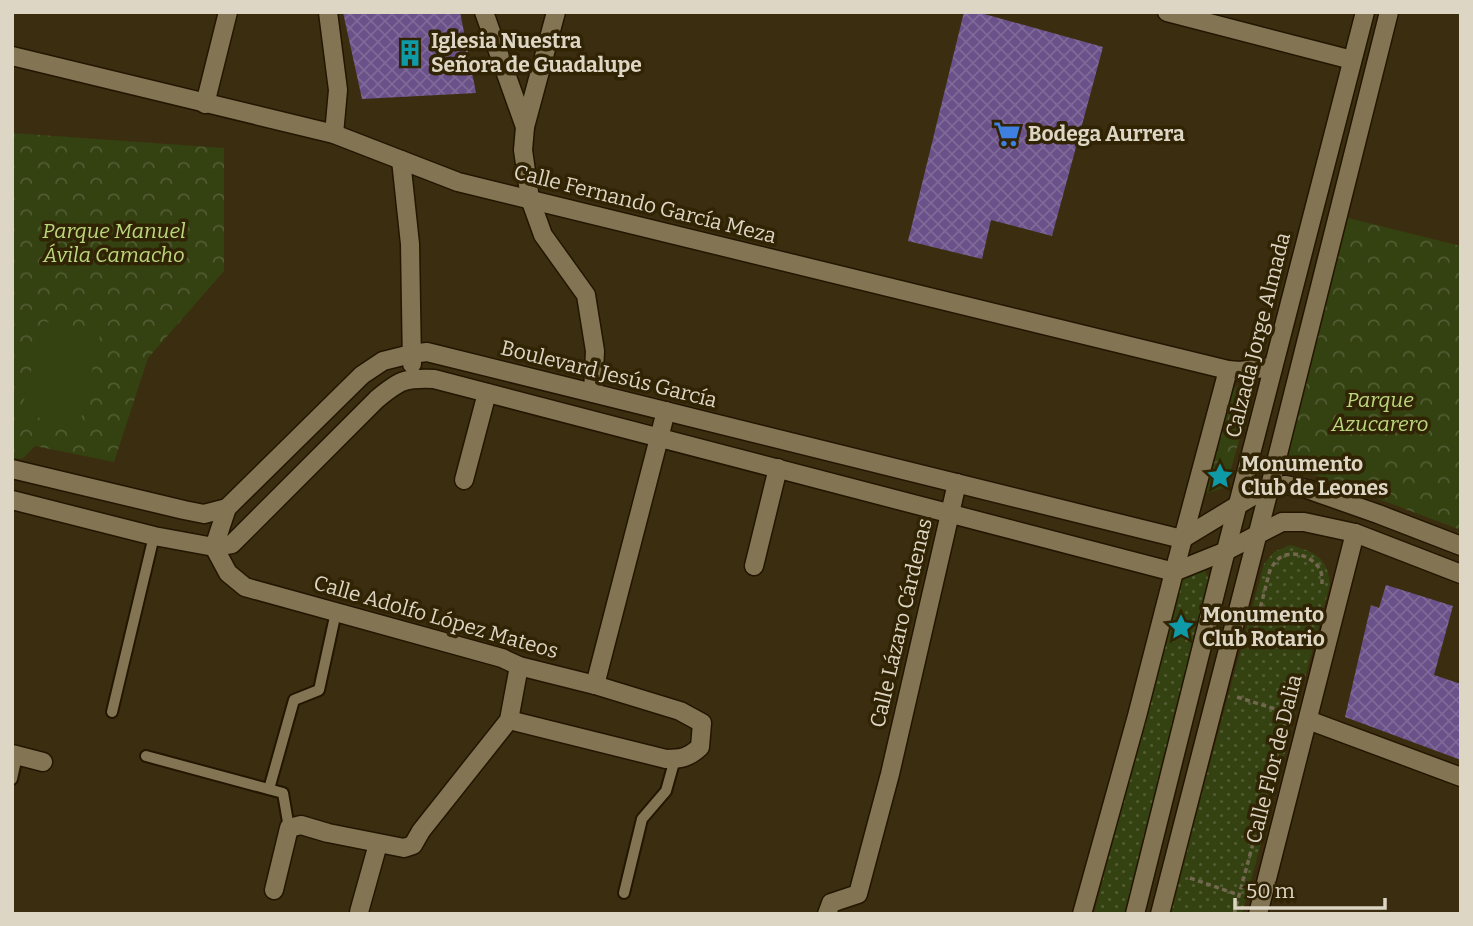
<svg xmlns="http://www.w3.org/2000/svg" width="1473" height="926" viewBox="0 0 1473 926" font-family="Bitter,serif">
<style>
.park{fill:url(#park-crowns)}
.garden{fill:url(#garden-dots)}
.pitch{fill:#344111}
.building{fill:url(#building-cross-hatch)}
.lines{fill:none;stroke-linecap:round;stroke-linejoin:round}
.service-casing{stroke:#221600;stroke-width:14}
.minor-casing{stroke:#221600;stroke-width:21}
.tertiary-casing{stroke:#221600;stroke-width:21}
.path{stroke:#73684f;stroke-width:3.5;stroke-dasharray:5 3.5;stroke-linecap:butt}
.service{stroke:#837454;stroke-width:10}
.minor{stroke:#837454;stroke-width:18}
.tertiary{stroke:#837454;stroke-width:18}
.labels{text-anchor:middle;dominant-baseline:central;stroke-width:7;stroke-linejoin:round;paint-order:stroke}
.poi-label{font-size:21px;font-weight:bold;fill:#ded6c5;stroke:#312405;text-anchor:start}
.street-label{font-size:21px;fill:#ded6c5;stroke:#312405}
.park-label{font-size:21px;font-style:italic;fill:#bbd77d;stroke:#312405}
</style>
<defs>
<pattern id="park-crowns" width="20" height="18" patternUnits="userSpaceOnUse" patternTransform="scale(1.75)"><rect width="20" height="18" fill="#344111"/><path d="M2 6a3 3 0 1 1 6 0M12 15a3 3 0 1 1 6 0" fill="none" stroke="#515c32"/></pattern>
<pattern id="garden-dots" width="8" height="8" patternUnits="userSpaceOnUse" patternTransform="scale(1.75)"><rect width="8" height="8" fill="#344111"/><path d="M2 2h.1M6 6h.1" fill="none" stroke="#515c32" stroke-width="1.8" stroke-linecap="round"/></pattern>
<pattern id="building-cross-hatch" width="8" height="8" patternUnits="userSpaceOnUse" patternTransform="scale(1.75)"><rect width="8" height="8" fill="#6a5189"/><path d="M0 0l8 8M0 8l8-8" fill="none" stroke="#7f6998"/></pattern>
</defs>
<rect width="100%" height="100%" fill="#3b2e10"/>
<g class="park">
<polygon points="12,133 224,148 224,271 148,358 114,462 35,446 22,459 12,458"/>
<polygon points="1348,218 1461,246 1461,530 1283,463"/>
<polygon points="1256,379 1226,487 1208,493 1204,488 1231,389"/>
</g>
<g class="garden">
<path d="M1290,545C1315,552 1327,557 1330,584L1242,914H1169L1264,564L1274,552Z"/>
<polygon points="1203,566 1208,578 1208,592 1129,914 1094,914 1174,598 1185,574"/>
</g>
<polygon class="pitch" points="43,321 100,335 79,428 21,413"/>
<g class="building">
<polygon points="343,12 460,12 476,93 362,99"/>
<polygon points="964,12 977,12 1103,47 1052,236 991,220 982,259 908,241"/>
<polygon points="1386,585 1453,606 1434,675 1461,684 1461,760 1345,717 1371,605 1379,608"/>
</g>
<g class="lines">
<defs>
<g id="service">
<polyline points="112,712 154,536"/>
<polyline points="146,756 283,793 289,828"/>
<polyline points="12,779 17,756"/>
<polyline points="269,789 294,700 319,690 336,612"/>
<polyline points="624,893 642,819 666,791 675,759"/>
</g>
<g id="minor">
<polyline points="328,12 338,90 334,134"/>
<polyline points="484,12 525,127"/>
<polyline points="556,12 525,127 523,150 530,199 543,235 586,295 595,351 593,393"/>
<polyline points="1167,12 1352,60"/>
<polyline points="12,56 334,134 458,182 1228,370 1240,371 1273,367"/>
<polyline points="205,104 228,12"/>
<polyline points="401,160 410,244 412,364"/>
<polyline points="12,469 184,510 204,514 227,508 362,375 383,361 411,354 427,352 1182,539 1238,505"/>
<polyline points="464,480 487,393"/>
<path d="M12,500L154,536L214,547L232,544L377,399C400,380 404,378 434,379L1174,572L1226,551"/>
<path d="M227,508L214,547L228,573L245,587L502,658L519,666L595,685L680,711L702,723L700,747C688,758 681,759 666,759L509,720"/>
<polyline points="754,566 778,468"/>
<polyline points="595,685 666,411"/>
<polyline points="1308,720 1461,777"/>
<polyline points="12,754 43,762"/>
<polyline points="274,890 289,828 301,825 328,833 404,848 413,845 421,831 509,720 519,666"/>
<polyline points="359,912 378,844"/>
<polyline points="827,914 831,903 858,894 890,774 957,483"/>
<polyline points="1082,914 1137,716 1174,572 1228,370"/>
<polyline points="1258,914 1355,533"/>
</g>
<g id="tertiary">
<polyline points="1238,505 1270,486 1286,485 1307,489 1378,514 1461,546"/>
<polyline points="1226,551 1282,522 1304,522 1355,533 1461,574"/>
<polyline points="1135,914 1223,562 1365,12"/>
<polyline points="1160,914 1270,486 1389,12"/>
</g>
</defs>
<use href="#service" class="service-casing"/>
<use href="#minor" class="minor-casing"/>
<use href="#tertiary" class="tertiary-casing"/>
<g class="path">
<path d="M1252,640L1270,570C1273,565 1276,560 1281,557C1294,549 1316,558 1321,572C1322,576 1322,580 1322,584"/>
<polyline points="1237,697 1288,713"/>
<polyline points="1190,878 1239,895"/>
<polyline points="1234,914 1289,710"/>
</g>
<use href="#service" class="service"/>
<use href="#minor" class="minor"/>
<use href="#tertiary" class="tertiary"/>
</g>
<defs>
<symbol id="building-bare" viewBox="-9 -9 18 18"><path d="M-4-6H4V6H1V3H-1V6H-4ZM-2.5-4.3h1.7v1.8h-1.7ZM.8-4.3h1.7v1.8H.8ZM-2.5-1h1.7V.8h-1.7ZM.8-1h1.7V.8H.8Z" fill="#0f9aa8" stroke="#312405" stroke-width="2.5" paint-order="stroke"/></symbol>
<symbol id="supermarket-bare" viewBox="-9 -9 18 18"><path d="M-6-5.5h2.5l.6 2H6L4.5 2H-2.5L-4.4-4H-6ZM-1.5 3.2a1.3 1.3 0 1 0 .1 0ZM3 3.2a1.3 1.3 0 1 0 .1 0Z" fill="#3f7fe0" stroke="#312405" stroke-width="2.5" paint-order="stroke"/></symbol>
<symbol id="sight-bare" viewBox="-9 -9 18 18"><path d="M0-6L1.8-2.2L6-1.7L2.9 1.2L3.7 5.4L0 3.3L-3.7 5.4L-2.9 1.2L-6-1.7L-1.8-2.2Z" fill="#0f9aa8" stroke="#312405" stroke-width="2.5" paint-order="stroke"/></symbol>
</defs>
<g fill-rule="evenodd">
<use href="#building-bare" x="391" y="34" width="38" height="38"/>
<use href="#supermarket-bare" x="988" y="115" width="38" height="38"/>
<use href="#sight-bare" x="1201" y="457" width="38" height="38"/>
<use href="#sight-bare" x="1162" y="608" width="38" height="38"/>
</g>
<g class="labels">
<g class="poi-label">
<text x="431" y="41">Iglesia Nuestra<tspan x="431" dy="24">Señora de Guadalupe</tspan></text>
<text x="1028" y="134">Bodega Aurrera</text>
<text x="1241" y="464">Monumento<tspan x="1241" dy="24">Club de Leones</tspan></text>
<text x="1202" y="615">Monumento<tspan x="1202" dy="24">Club Rotario</tspan></text>
</g>
<g class="street-label">
<text transform="translate(645 204) rotate(14)">Calle Fernando García Meza</text>
<text transform="translate(1258 335) rotate(-76)">Calzada Jorge Almada</text>
<text transform="translate(609 374) rotate(14)">Boulevard Jesús García</text>
<text transform="translate(436 617) rotate(16)">Calle Adolfo López Mateos</text>
<text transform="translate(901 623) rotate(-77)">Calle Lázaro Cárdenas</text>
<text transform="translate(1274 759) rotate(-76)">Calle Flor de Dalia</text>
</g>
<g class="park-label">
<text x="114" y="231">Parque Manuel<tspan x="114" dy="24">Ávila Camacho</tspan></text>
<text x="1380" y="400">Parque<tspan x="1380" dy="24">Azucarero</tspan></text>
</g>
</g>
<rect width="1473" height="926" fill="none" stroke="#ded6c5" stroke-width="28"/>
<path d="M1235 898v10h150v-10" fill="none" stroke="#ded6c5" stroke-width="3.5"/>
<text x="1246" y="898" font-size="21" fill="#ded6c5" stroke="#312405" stroke-width="5" paint-order="stroke">50 m</text>
</svg>
